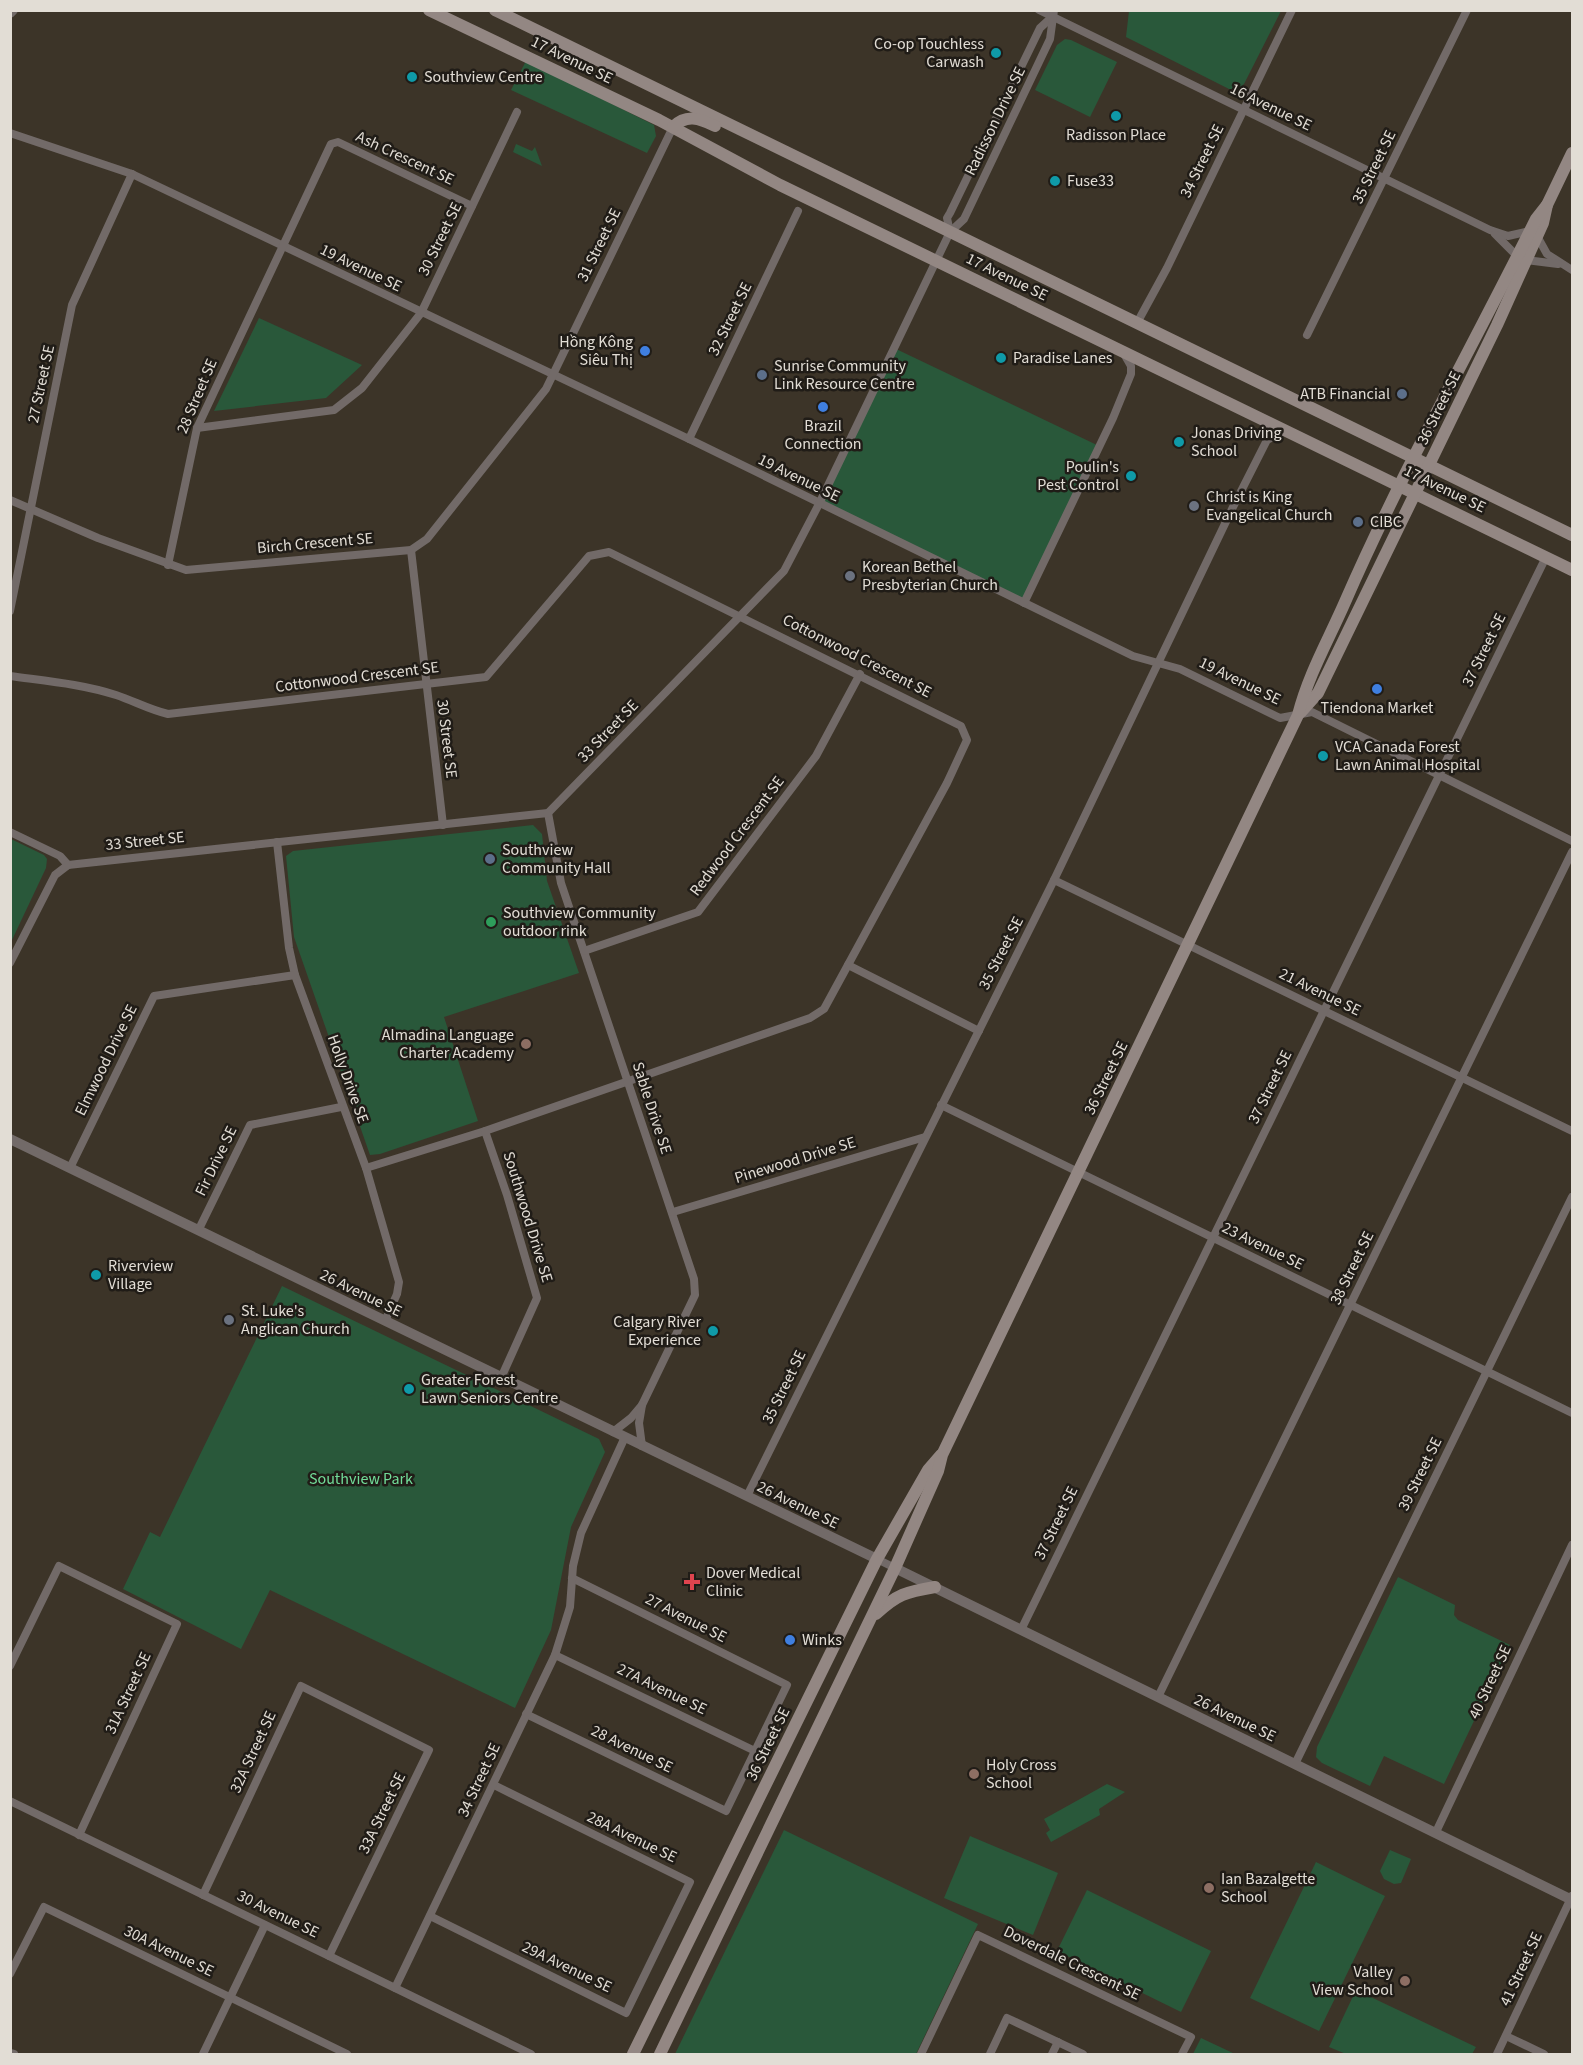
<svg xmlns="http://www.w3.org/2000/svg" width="1583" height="2065" viewBox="0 0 1583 2065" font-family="'Source Sans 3',sans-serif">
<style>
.green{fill:#29583a}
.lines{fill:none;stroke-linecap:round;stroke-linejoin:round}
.minor{stroke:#726a68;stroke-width:8}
.tertiary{stroke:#726a68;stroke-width:10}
.secondary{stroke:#938783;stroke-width:12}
.culture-dot{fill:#0f9aa8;stroke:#201c17;stroke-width:2}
.shop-dot{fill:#3f7fe0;stroke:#201c17;stroke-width:2}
.service-dot{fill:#5c6f8a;stroke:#201c17;stroke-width:2}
.worship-dot{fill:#6b7280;stroke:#201c17;stroke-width:2}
.leisure-dot{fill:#2e9e5b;stroke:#201c17;stroke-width:2}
.education-dot{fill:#8d6e63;stroke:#201c17;stroke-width:2}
.health-dot{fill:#e0444e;stroke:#201c17;stroke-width:2}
.labels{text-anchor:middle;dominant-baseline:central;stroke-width:5;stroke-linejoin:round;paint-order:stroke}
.poi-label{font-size:16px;fill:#e2ddd5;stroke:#201c17;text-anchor:start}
.street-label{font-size:16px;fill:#e2ddd5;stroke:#201c17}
.park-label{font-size:16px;fill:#72dd99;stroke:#201c17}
</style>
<rect width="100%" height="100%" fill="#3c3428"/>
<g class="green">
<polygon points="1129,11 1129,10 1281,11 1244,84 1238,89 1229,89 1126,37"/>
<polygon points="1065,39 1071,40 1117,62 1090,117 1035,90 1057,45"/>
<polygon points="526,61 654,125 656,136 647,153 511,90"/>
<polygon points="516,144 532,151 535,147 542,166 513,152"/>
<polygon points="259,318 362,365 326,398 214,411"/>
<polygon points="894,348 1099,446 1024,603 819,504"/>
<polygon points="533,825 542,834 547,881 579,973 444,1017 478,1121 380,1154 370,1155 294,937 286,856 293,851"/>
<polygon points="11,839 44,855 47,859 46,868 11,942"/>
<polygon points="282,1286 599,1439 605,1452 571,1527 551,1630 515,1708 270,1590 241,1649 123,1589 150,1532 160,1537"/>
<polygon points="1398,1577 1455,1605 1454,1615 1458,1620 1510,1645 1444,1784 1384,1756 1370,1786 1322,1763 1316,1757 1317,1747"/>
<polygon points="1107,1784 1125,1792 1099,1809 1100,1815 1051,1842 1046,1833 1050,1830 1044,1819"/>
<polygon points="784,1830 978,1924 916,2054 675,2054"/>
<polygon points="970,1836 1058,1873 1033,1935 944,1898"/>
<polygon points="1390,1850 1411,1859 1401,1883 1394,1884 1384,1879 1380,1871"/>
<polygon points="1316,1862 1385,1896 1319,2031 1250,1998"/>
<polygon points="1087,1890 1211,1951 1181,2012 1057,1951"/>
<polygon points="1356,1990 1476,2047 1472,2054 1346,2054 1329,2047"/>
<polygon points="1201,2038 1235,2054 1193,2054"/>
</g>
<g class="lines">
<g class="minor">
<polyline points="1039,10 1490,230 1508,236 1530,231"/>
<polyline points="10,133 132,174 689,439 1133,656 1180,669 1280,718 1312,712 1572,841"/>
<polyline points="950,232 947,218 950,213 1040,28 1052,17"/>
<polyline points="1495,234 1516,255"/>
<polyline points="1537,236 1547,254 1572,270"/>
<polyline points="1526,260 1558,264"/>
<polyline points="1137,323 1167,268 1292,10"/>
<polyline points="1307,335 1467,10"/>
<polyline points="197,428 334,410 362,388 421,313 517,112"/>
<polyline points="689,439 798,211"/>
<polyline points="10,500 98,538 186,570 411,550 427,539 546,389 673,127"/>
<polyline points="411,550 443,825"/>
<polyline points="168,565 197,428 331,144 338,142 472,206"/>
<polyline points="1024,603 1113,418 1131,374 1131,366 1123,352"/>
<polyline points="10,611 72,305 132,174"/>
<path d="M10,676C46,681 82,684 116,695C134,701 150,710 168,714L486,677L589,556L609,552L961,726L967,740L947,783L824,1009L810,1018L485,1131L366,1168"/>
<polyline points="548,813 561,883 694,1279 695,1295 642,1405 631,1418 613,1432"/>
<polyline points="10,832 60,856 68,865"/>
<polyline points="277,842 289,948 295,975 366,1168 399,1282 397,1294 385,1321"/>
<polyline points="68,865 548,813 784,571 819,504 950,232 964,219 1050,39 1054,10"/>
<polyline points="1054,880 1572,1131"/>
<polyline points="584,951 698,912 816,756 860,674"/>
<polyline points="10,963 55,875 68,865"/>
<polyline points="848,965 979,1031"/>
<polyline points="941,1105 1572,1413"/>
<polyline points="485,1131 507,1195 537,1298 501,1378"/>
<polyline points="70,1168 154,996 295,975"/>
<polyline points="673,1212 925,1137"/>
<polyline points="199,1229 250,1125 341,1107"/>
<polyline points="642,1446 639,1423 642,1405"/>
<polyline points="747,1496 1054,880 1233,507 1267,440 1286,430"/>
<polyline points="877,1559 895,1568"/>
<polyline points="1021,1630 1546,557"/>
<polyline points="555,1655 755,1751"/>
<polyline points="10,1666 59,1566 177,1624 79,1835"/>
<polyline points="1158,1697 1572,852"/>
<polyline points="526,1714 726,1811 787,1685 572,1578"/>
<polyline points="1295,1764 1572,1197"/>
<polyline points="10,1801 531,2054"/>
<polyline points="1436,1832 1572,1545"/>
<polyline points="203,1895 301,1686 429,1750 329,1956"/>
<polyline points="430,1916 626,2013 690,1882 494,1785"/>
<polyline points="10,1974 44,1907 347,2054"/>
<polyline points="395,1988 555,1655 570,1607 573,1566 581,1533 625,1437"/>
<polyline points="1506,2036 1544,2054"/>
<polyline points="10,2053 14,2054"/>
<polyline points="203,2054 265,1925"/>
<polyline points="921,2054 978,1935 1191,2037 1182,2054"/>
<polyline points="990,2054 1007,2018 1083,2054"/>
<polyline points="1052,2054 1058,2042"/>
<polyline points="1497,2054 1572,1896"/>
</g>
<g class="tertiary">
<polyline points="10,13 13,10"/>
<polyline points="10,1139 877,1559"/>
<polyline points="895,1568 1572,1900"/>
</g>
<g class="secondary">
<polyline points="429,10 659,120 780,185 1572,570"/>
<polyline points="495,10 1572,535"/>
<path d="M673,127C686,114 699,118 715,126"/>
<polyline points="1301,712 1318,693 1497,325 1543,223 1547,205 1572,153"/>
<path d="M876,1614C897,1594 906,1592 935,1587"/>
<polyline points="633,2054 877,1559 928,1470 941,1455"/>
<path d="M660,2054L895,1568L938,1471L942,1455L1298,715C1309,673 1328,641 1345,602C1402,471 1473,346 1536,219L1547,205"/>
</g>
</g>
<g class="culture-dot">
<circle cx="996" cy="53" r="6"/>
<circle cx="412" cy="77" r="6"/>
<circle cx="1116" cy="116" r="6"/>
<circle cx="1055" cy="181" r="6"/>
<circle cx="1001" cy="358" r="6"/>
<circle cx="1179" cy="442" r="6"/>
<circle cx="1131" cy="476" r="6"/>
<circle cx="1323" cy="756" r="6"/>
<circle cx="96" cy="1275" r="6"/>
<circle cx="713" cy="1331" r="6"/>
<circle cx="409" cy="1389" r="6"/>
</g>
<g class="shop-dot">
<circle cx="645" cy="351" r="6"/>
<circle cx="823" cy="407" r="6"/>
<circle cx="1377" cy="689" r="6"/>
<circle cx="790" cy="1640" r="6"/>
</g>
<g class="service-dot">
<circle cx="762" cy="375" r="6"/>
<circle cx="1402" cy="394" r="6"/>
<circle cx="1358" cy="522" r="6"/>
<circle cx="490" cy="859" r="6"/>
</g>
<g class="worship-dot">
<circle cx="1194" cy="506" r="6"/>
<circle cx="850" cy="576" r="6"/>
<circle cx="229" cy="1320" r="6"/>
</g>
<circle class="leisure-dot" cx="491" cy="922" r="6"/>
<g class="education-dot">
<circle cx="526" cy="1044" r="6"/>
<circle cx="974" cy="1774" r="6"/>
<circle cx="1209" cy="1888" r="6"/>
<circle cx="1405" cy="1981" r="6"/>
</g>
<path class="health-dot" d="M689 1573h6v6h6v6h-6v6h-6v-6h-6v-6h6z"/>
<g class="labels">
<g class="poi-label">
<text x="984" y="44" text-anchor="end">Co-op Touchless<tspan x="984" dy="18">Carwash</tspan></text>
<text x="424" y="77">Southview Centre</text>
<text x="1116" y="135" text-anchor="middle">Radisson Place</text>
<text x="1067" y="181">Fuse33</text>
<text x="633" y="342" text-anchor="end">Hồng Kông<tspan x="633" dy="18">Siêu Thị</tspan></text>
<text x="1013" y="358">Paradise Lanes</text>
<text x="774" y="366">Sunrise Community<tspan x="774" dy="18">Link Resource Centre</tspan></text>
<text x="1390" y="394" text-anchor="end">ATB Financial</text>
<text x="823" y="426" text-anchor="middle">Brazil<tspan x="823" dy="18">Connection</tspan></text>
<text x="1191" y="433">Jonas Driving<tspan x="1191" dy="18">School</tspan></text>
<text x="1119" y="467" text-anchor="end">Poulin's<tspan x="1119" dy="18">Pest Control</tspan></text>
<text x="1206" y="497">Christ is King<tspan x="1206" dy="18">Evangelical Church</tspan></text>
<text x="1370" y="522">CIBC</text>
<text x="862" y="567">Korean Bethel<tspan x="862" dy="18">Presbyterian Church</tspan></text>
<text x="1377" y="708" text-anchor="middle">Tiendona Market</text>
<text x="1335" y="747">VCA Canada Forest<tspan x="1335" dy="18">Lawn Animal Hospital</tspan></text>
<text x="502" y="850">Southview<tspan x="502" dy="18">Community Hall</tspan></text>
<text x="503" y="913">Southview Community<tspan x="503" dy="18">outdoor rink</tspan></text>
<text x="514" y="1035" text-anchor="end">Almadina Language<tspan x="514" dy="18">Charter Academy</tspan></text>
<text x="108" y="1266">Riverview<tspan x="108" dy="18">Village</tspan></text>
<text x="241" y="1311">St. Luke's<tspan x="241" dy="18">Anglican Church</tspan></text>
<text x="701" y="1322" text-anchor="end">Calgary River<tspan x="701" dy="18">Experience</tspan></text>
<text x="421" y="1380">Greater Forest<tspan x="421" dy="18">Lawn Seniors Centre</tspan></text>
<text x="706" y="1573">Dover Medical<tspan x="706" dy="18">Clinic</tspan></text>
<text x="802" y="1640">Winks</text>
<text x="986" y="1765">Holy Cross<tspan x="986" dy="18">School</tspan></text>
<text x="1221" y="1879">Ian Bazalgette<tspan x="1221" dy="18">School</tspan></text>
<text x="1393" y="1972" text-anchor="end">Valley<tspan x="1393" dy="18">View School</tspan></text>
</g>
<g class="street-label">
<text transform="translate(572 60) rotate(26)">17 Avenue SE</text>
<text transform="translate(1271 107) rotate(26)">16 Avenue SE</text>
<text transform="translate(995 121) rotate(-64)">Radisson Drive SE</text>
<text transform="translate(405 158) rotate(25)">Ash Crescent SE</text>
<text transform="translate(1202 161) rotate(-64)">34 Street SE</text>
<text transform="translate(1374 167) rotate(-64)">35 Street SE</text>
<text transform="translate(440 239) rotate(-64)">30 Street SE</text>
<text transform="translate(599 245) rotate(-64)">31 Street SE</text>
<text transform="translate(361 268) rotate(26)">19 Avenue SE</text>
<text transform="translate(1007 277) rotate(26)">17 Avenue SE</text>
<text transform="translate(730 319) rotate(-64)">32 Street SE</text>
<text transform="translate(41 384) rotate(-78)">27 Street SE</text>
<text transform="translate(197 396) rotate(-67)">28 Street SE</text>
<text transform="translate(1439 408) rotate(-64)">36 Street SE</text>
<text transform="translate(799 478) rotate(26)">19 Avenue SE</text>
<text transform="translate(1445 489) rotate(26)">17 Avenue SE</text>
<text transform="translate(315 543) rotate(-5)">Birch Crescent SE</text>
<text transform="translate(1484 650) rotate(-64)">37 Street SE</text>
<text transform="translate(857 656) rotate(27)">Cottonwood Crescent SE</text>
<text transform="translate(357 677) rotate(-7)">Cottonwood Crescent SE</text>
<text transform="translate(1240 681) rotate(26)">19 Avenue SE</text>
<text transform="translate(608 731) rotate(-46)">33 Street SE</text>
<text transform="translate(447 739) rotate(83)">30 Street SE</text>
<text transform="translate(737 836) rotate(-53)">Redwood Crescent SE</text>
<text transform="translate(145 841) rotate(-6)">33 Street SE</text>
<text transform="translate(1001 953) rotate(-63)">35 Street SE</text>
<text transform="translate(1320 992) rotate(26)">21 Avenue SE</text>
<text transform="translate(106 1060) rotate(-64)">Elmwood Drive SE</text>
<text transform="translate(1106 1078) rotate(-64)">36 Street SE</text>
<text transform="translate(348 1079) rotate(70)">Holly Drive SE</text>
<text transform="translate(1270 1087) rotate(-64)">37 Street SE</text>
<text transform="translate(652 1108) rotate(72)">Sable Drive SE</text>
<text transform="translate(795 1160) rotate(-17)">Pinewood Drive SE</text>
<text transform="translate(216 1161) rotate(-64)">Fir Drive SE</text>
<text transform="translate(528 1217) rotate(73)">Southwood Drive SE</text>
<text transform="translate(1263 1246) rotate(26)">23 Avenue SE</text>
<text transform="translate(1352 1268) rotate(-64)">38 Street SE</text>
<text transform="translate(361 1293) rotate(26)">26 Avenue SE</text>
<text transform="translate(784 1387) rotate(-64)">35 Street SE</text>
<text transform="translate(1420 1474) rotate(-64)">39 Street SE</text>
<text transform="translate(798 1505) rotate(26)">26 Avenue SE</text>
<text transform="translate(1056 1523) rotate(-64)">37 Street SE</text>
<text transform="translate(686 1618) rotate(27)">27 Avenue SE</text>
<text transform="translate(1490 1682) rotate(-65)">40 Street SE</text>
<text transform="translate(662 1689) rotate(26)">27A Avenue SE</text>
<text transform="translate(128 1693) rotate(-65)">31A Street SE</text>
<text transform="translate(1235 1718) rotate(26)">26 Avenue SE</text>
<text transform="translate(768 1744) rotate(-64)">36 Street SE</text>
<text transform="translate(632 1749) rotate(26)">28 Avenue SE</text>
<text transform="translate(253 1752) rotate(-65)">32A Street SE</text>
<text transform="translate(479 1780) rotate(-65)">34 Street SE</text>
<text transform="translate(382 1813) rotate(-64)">33A Street SE</text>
<text transform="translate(632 1837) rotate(26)">28A Avenue SE</text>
<text transform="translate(278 1914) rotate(26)">30 Avenue SE</text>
<text transform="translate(169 1951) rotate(26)">30A Avenue SE</text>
<text transform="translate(1072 1963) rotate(26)">Doverdale Crescent SE</text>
<text transform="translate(567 1967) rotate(26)">29A Avenue SE</text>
<text transform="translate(1521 1969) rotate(-65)">41 Street SE</text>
</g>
<g class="park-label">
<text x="361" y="1479">Southview Park</text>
</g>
</g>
<rect width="1583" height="2065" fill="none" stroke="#e2ddd5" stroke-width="24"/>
</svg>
